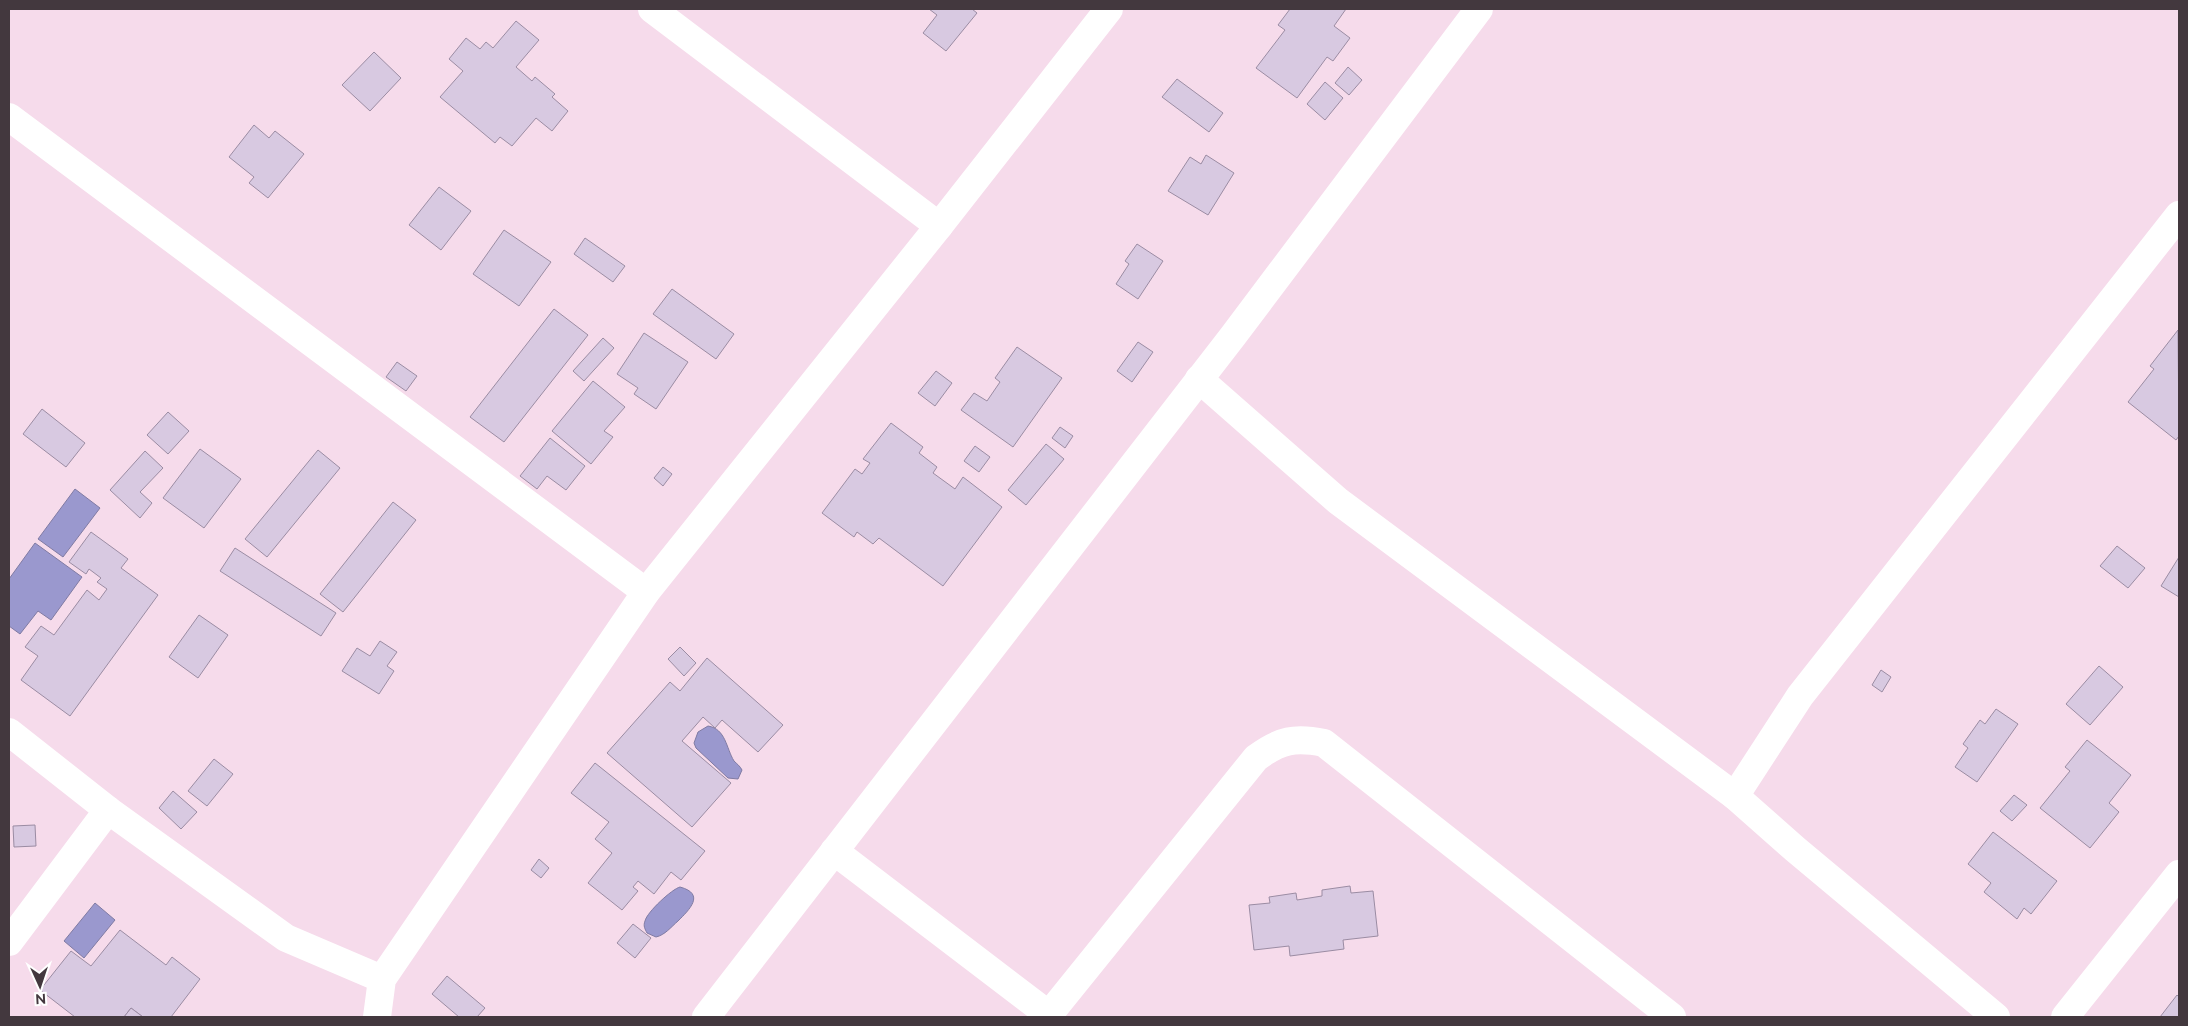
<svg xmlns="http://www.w3.org/2000/svg" width="2188" height="1026" viewBox="0 0 2188 1026" font-family="Raleway,sans-serif">
<style>
.water{fill:#9a98ce;stroke:#807ba3}
.building{fill:#d8c9e1;stroke:#9b8ca3}
.lines{fill:none;stroke-linecap:round;stroke-linejoin:round}
.minor{stroke:#fff;stroke-width:28}
</style>
<rect width="100%" height="100%" fill="#f6dbeb"/>
<g class="water">
<polygon points="75,489 100,508 63,557 38,539"/>
<polygon points="35,543 82,577 51,620 38,611 20,634 9,626 9,579"/>
<path d="M708,726C726,729 726,748 734,761C737,764 740,766 742,770L738,779L728,778L696,748L694,743L698,732Z"/>
<path d="M680,887C706,894 689,910 678,921C671,927 665,935 656,937L647,933C645,929 643,926 645,921C647,912 672,889 680,887Z"/>
<polygon points="95,903 115,920 84,958 64,941"/>
</g>
<g class="building">
<polygon points="929,9 972,9 977,13 946,51 923,33 937,15"/>
<polygon points="1290,9 1346,9 1334,26 1350,38 1333,61 1327,57 1297,98 1256,68 1285,30 1278,25"/>
<polygon points="516,21 539,40 516,67 532,81 535,77 555,94 552,97 568,111 552,131 536,118 512,146 500,137 495,143 440,97 463,71 449,59 466,38 480,49 486,42 493,48"/>
<polygon points="374,52 401,78 370,111 342,85"/>
<polygon points="1348,67 1362,80 1349,95 1335,83"/>
<polygon points="1177,79 1223,113 1209,132 1162,97"/>
<polygon points="1325,82 1343,98 1325,120 1307,104"/>
<polygon points="254,125 269,138 275,131 304,154 268,198 249,183 254,177 229,157"/>
<polygon points="1206,155 1234,173 1208,215 1168,191 1190,157 1201,164"/>
<polygon points="439,187 471,211 441,250 409,225"/>
<polygon points="504,230 551,262 519,306 473,274"/>
<polygon points="585,238 625,266 613,282 574,254"/>
<polygon points="1137,244 1163,261 1138,299 1116,284 1129,264 1125,261"/>
<polygon points="672,289 734,334 716,359 653,314"/>
<polygon points="554,309 588,335 504,442 470,417"/>
<polygon points="2178,330 2179,436 2176,440 2128,402 2154,369 2150,366"/>
<polygon points="644,333 688,362 656,409 634,394 638,388 617,374"/>
<polygon points="603,338 614,348 584,381 573,371"/>
<polygon points="1138,342 1153,352 1132,382 1117,371"/>
<polygon points="1017,347 1062,378 1013,447 961,410 974,393 987,401 1000,382 995,378"/>
<polygon points="397,362 417,376 406,391 386,377"/>
<polygon points="936,371 952,383 935,406 918,393"/>
<polygon points="593,381 625,407 604,431 613,437 591,464 552,431"/>
<polygon points="42,409 85,443 66,467 23,434"/>
<polygon points="168,412 189,431 168,454 147,435"/>
<polygon points="891,423 923,447 919,453 937,467 933,473 955,489 963,477 1002,507 943,586 879,538 873,544 857,532 854,537 822,513 855,469 862,474 870,463 863,459"/>
<polygon points="1060,427 1073,436 1065,448 1052,438"/>
<polygon points="550,438 585,466 566,490 547,476 537,489 520,476"/>
<polygon points="1046,444 1064,459 1026,505 1008,490"/>
<polygon points="975,446 990,457 979,472 964,461"/>
<polygon points="200,449 241,479 204,528 163,498"/>
<polygon points="318,450 340,468 267,557 245,539"/>
<polygon points="145,451 163,468 140,492 152,503 140,518 110,490"/>
<polygon points="663,467 672,474 663,486 654,478"/>
<polygon points="393,502 416,520 343,612 320,594"/>
<polygon points="91,532 128,559 121,568 158,595 70,716 21,680 38,656 25,647 41,626 54,635 87,590 99,600 107,589 97,582 101,578 89,569 86,574 69,562"/>
<polygon points="2117,546 2145,568 2128,588 2100,566"/>
<polygon points="235,548 336,613 321,636 220,571"/>
<polygon points="2179,557 2179,597 2161,586"/>
<polygon points="199,615 228,635 198,678 169,657"/>
<polygon points="380,641 397,652 387,666 394,671 379,694 342,671 357,648 370,656"/>
<polygon points="680,647 696,663 684,676 668,659"/>
<polygon points="707,658 783,725 758,752 722,720 715,728 703,717 682,741 731,783 692,827 607,753 670,682 680,691"/>
<polygon points="2099,666 2123,687 2090,725 2066,704"/>
<polygon points="1881,670 1891,677 1882,692 1872,685"/>
<polygon points="1996,709 2018,724 1977,782 1955,767 1968,748 1963,744 1980,720 1985,724"/>
<polygon points="2087,740 2131,775 2109,803 2119,812 2090,848 2040,808 2070,771 2065,767"/>
<polygon points="214,759 233,774 207,806 188,791"/>
<polygon points="595,763 705,851 681,880 671,872 654,894 638,881 633,887 638,891 622,910 588,883 612,853 595,839 609,822 571,793"/>
<polygon points="173,791 197,812 181,829 159,808"/>
<polygon points="2014,795 2027,805 2012,821 2000,811"/>
<polygon points="35,825 36,846 14,847 13,826"/>
<polygon points="1993,832 2057,881 2031,914 2024,908 2017,919 1984,892 1991,883 1968,864"/>
<polygon points="539,859 549,868 541,878 531,870"/>
<polygon points="1350,886 1351,893 1373,891 1378,936 1343,940 1344,949 1290,956 1289,946 1254,950 1249,905 1270,903 1269,897 1296,893 1297,900 1322,896 1322,890"/>
<polygon points="633,924 651,938 635,958 617,943"/>
<polygon points="120,930 166,965 172,957 200,979 171,1017 143,1017 131,1008 124,1017 75,1017 40,990 71,951 91,966"/>
<polygon points="447,976 485,1008 477,1017 459,1017 432,994"/>
<polygon points="2177,995 2179,997 2179,1017 2160,1017"/>
<polygon points="131,1008 143,1017 124,1017"/>
</g>
<g class="lines">
<g class="minor">
<polyline points="652,9 939,226"/>
<polyline points="9,117 646,592"/>
<polyline points="1199,379 1338,501 1735,796 1795,849 1996,1017"/>
<polyline points="9,732 108,810 286,938 382,979"/>
<polyline points="1735,796 1800,696 2179,215"/>
<polyline points="834,851 1049,1015"/>
<polyline points="9,942 108,810"/>
<polyline points="377,1017 382,979 646,592 939,226 1109,9"/>
<polyline points="706,1017 1233,336 1479,9"/>
<path d="M1047,1017L1256,758C1280,740 1295,737 1324,743L1672,1017"/>
<polyline points="2065,1017 2179,874"/>
</g>
</g>
<rect width="2188" height="1026" fill="none" stroke="#43383e" stroke-width="20"/>
<g transform="translate(40 986) rotate(177)" stroke="#ffffff" stroke-width="4" paint-order="stroke">
<path d="M0-4L9 19L0 12L-9 19Z" fill="#43383e"/>
<text y="-8" font-size="14" font-weight="bold" text-anchor="middle" fill="#43383e">N</text>
</g>
</svg>
